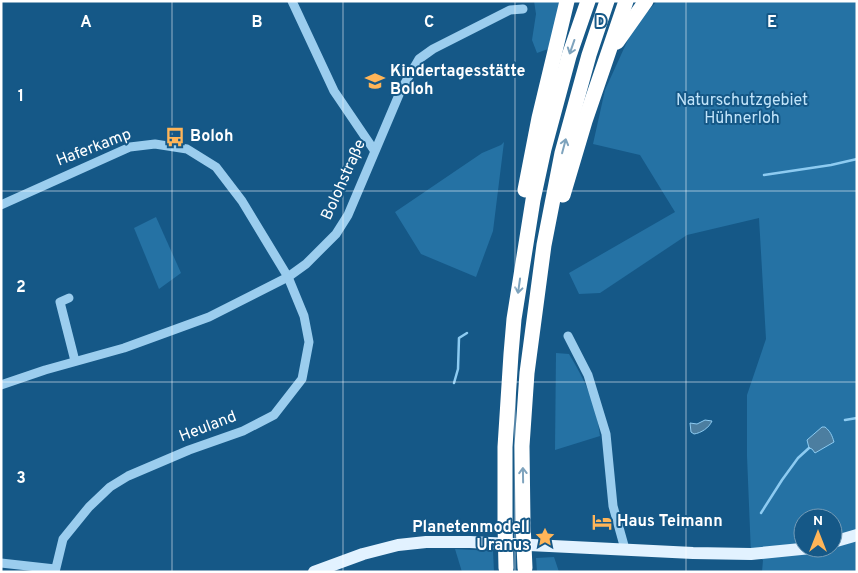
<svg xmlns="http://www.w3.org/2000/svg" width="858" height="573" viewBox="0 0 858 573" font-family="Overpass,sans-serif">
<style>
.green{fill:#2572a4;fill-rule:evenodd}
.water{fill:#4c7ea0;stroke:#8dcbf1}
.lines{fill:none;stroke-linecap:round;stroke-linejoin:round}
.stream{stroke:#8dcbf1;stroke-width:2.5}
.minor{stroke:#9bcdee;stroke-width:9}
.major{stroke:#e2f2ff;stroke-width:12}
.highway{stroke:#fff;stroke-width:15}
.highway-bridge{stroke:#fff;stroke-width:15}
.oneway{stroke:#7ea3bd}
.grid{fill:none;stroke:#fff;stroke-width:1;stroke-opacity:0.55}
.labels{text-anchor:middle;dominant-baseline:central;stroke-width:4;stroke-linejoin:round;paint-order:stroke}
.poi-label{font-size:16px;font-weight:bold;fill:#fff;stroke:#155887;text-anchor:start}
.park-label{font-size:16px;fill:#c1e4fa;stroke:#155887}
.street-label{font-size:16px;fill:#fff;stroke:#155887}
.grid-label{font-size:16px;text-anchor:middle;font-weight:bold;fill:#fff;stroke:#155887;stroke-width:4;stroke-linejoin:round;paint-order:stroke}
</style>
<rect width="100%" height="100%" fill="#155887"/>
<g class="green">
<polygon points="534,1 562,1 548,49 537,53 532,40 536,14"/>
<path d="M657,1H857V572H762L763,560L751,554L747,456V395L766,339L759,218L687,235L600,293L579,294L569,273L675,212L640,155L593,144L605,90L631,33L641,19ZM803,518H833V548H803Z"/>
<polygon points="504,142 493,231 476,277 421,254 395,212 482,153 501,145"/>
<polygon points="156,217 181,273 159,289 134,228"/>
<path d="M556,353L569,354C586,382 596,404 600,436L555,450Z"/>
<polygon points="455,549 493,551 494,572 462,572"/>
<polygon points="554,557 559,572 537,572 536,558"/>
</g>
<g class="water">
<path d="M705,420L712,421C709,428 701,433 694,434L691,432L690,423L697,424Z"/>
<path d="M822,427H825C830,431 832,435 834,442L815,453L812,449L809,448L807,440Z"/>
</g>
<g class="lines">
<g class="stream">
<polyline points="764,175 831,165 857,159"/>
<polyline points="454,383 458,369 459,338 467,333"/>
<polyline points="845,420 857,418"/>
<polyline points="761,513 782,480 798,458 809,448"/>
</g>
<g class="minor">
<polyline points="292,1 334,91 374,150"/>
<polyline points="1,205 130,147 155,144 187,149 216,167 242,201 288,277 304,316 309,342 302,379 274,415 243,431 189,450 128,476 110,487 89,507 63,539 55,572"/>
<polyline points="69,298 60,302 75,361"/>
<polyline points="568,336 588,375 606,434 613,506 625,549"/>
<polyline points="1,385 45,370 124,348 209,317 288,277 306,264 336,234 348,215 401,90 419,59 433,49 510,10 523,9"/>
<polyline points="1,563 55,569"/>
</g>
<g class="major">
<polyline points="833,542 857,535"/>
<polyline points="314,572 363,554 398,545 426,542 470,542 693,553 751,554 811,548"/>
</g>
<g class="highway">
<polyline points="617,42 646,1"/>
<polyline points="525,190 539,118 567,1"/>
<polyline points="563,195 585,121 626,1"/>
<polyline points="505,523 505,447 511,354 514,319 533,200 544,149 569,56 588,1"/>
<polyline points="523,523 522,446 527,373 544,245 562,153 589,55 607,1"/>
</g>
<g class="highway-bridge">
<polyline points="505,523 506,568"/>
<polyline points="523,523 525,568"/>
</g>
</g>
<defs><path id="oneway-shaft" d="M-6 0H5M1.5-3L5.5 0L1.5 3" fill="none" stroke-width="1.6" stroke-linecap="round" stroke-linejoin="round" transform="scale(1.25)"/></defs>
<g class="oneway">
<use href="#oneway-shaft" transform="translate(572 47) rotate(109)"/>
<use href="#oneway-shaft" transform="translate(564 146) rotate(-75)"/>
<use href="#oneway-shaft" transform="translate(519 286) rotate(98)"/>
<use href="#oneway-shaft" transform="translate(523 475) rotate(-91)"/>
</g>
<path class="grid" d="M172,1V572M343,1V572M515,1V572M686,1V572M1,191H857M1,382H857"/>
<defs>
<symbol id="school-bare" viewBox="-9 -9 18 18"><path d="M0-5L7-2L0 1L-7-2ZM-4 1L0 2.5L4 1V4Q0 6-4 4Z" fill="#ffb558" stroke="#155887" stroke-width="2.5" paint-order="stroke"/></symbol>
<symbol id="bus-bare" viewBox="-9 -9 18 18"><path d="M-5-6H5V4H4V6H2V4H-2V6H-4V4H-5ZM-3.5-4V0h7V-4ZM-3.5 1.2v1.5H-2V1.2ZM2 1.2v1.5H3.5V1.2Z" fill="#ffb558" stroke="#155887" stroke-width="2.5" paint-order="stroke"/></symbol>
<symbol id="hotel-bare" viewBox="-9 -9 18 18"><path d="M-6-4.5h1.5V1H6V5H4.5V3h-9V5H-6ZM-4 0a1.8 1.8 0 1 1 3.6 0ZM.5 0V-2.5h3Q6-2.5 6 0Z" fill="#ffb558" stroke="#155887" stroke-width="2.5" paint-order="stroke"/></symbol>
<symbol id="sight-bare" viewBox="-9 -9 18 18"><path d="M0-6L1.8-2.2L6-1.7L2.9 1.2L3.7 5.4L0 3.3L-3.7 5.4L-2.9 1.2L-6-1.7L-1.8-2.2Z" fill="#ffb558" stroke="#155887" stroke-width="2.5" paint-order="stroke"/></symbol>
</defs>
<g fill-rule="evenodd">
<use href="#school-bare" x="361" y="67" width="28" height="28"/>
<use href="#bus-bare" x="161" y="123" width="28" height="28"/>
<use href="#hotel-bare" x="588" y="508" width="28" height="28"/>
<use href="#sight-bare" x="531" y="523" width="28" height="28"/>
</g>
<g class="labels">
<g class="poi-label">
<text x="390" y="72">Kindertagesstätte<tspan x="390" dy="18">Boloh</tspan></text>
<text x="190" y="137">Boloh</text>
<text x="617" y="522">Haus Teimann</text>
<text x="530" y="528" text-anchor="end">Planetenmodell<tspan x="530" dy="18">Uranus</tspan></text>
</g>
<g class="park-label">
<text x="742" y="101">Naturschutzgebiet<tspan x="742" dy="18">Hühnerloh</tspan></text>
</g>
<g class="street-label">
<text transform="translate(94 148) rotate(-21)">Haferkamp</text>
<text transform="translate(344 180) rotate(-66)">Bolohstraße</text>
<text transform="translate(208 427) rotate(-21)">Heuland</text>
</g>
</g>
<g class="grid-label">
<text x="86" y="27">A</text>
<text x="257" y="27">B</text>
<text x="429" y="27">C</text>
<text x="601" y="27">D</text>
<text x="772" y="27">E</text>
<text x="21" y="101">1</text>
<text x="21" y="292">2</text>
<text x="21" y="483">3</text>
</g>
<rect width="858" height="573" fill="none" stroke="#ffffff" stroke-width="5"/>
<g transform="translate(818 533)"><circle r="24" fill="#155887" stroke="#739bb7"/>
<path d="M0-4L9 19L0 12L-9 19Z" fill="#ffb558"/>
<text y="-8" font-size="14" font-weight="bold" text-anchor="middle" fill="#ffffff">N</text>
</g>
</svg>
